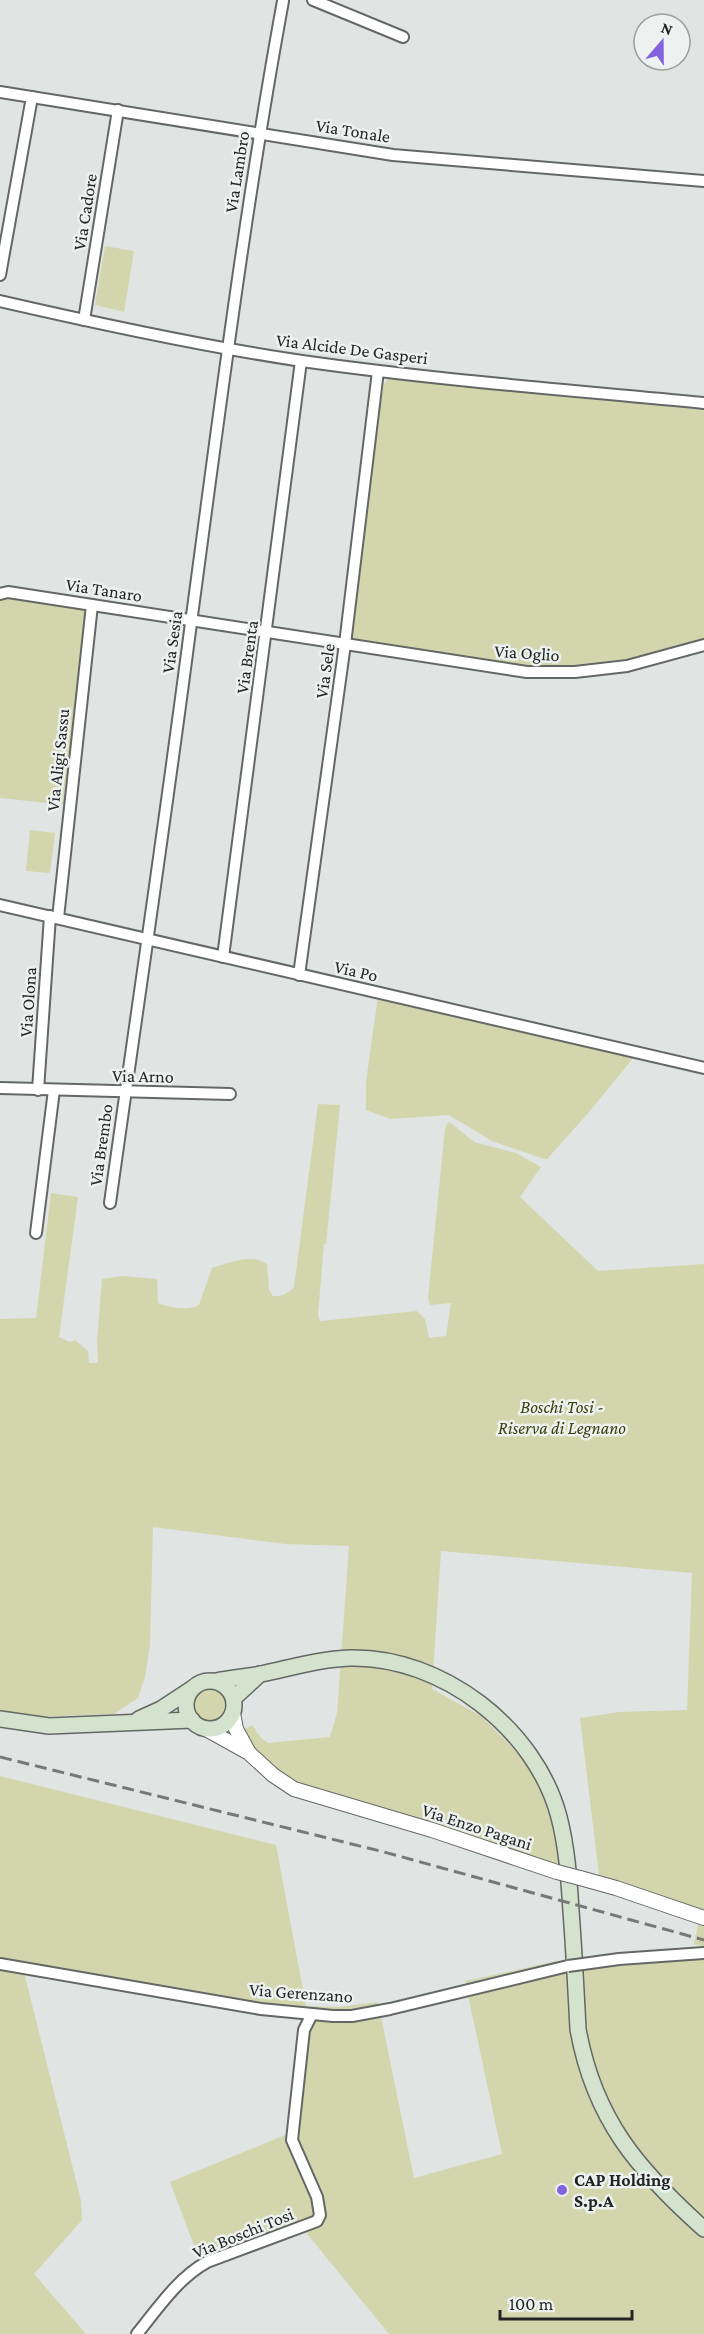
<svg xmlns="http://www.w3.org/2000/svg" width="704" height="2334" viewBox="0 0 704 2334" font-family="'Crimson Pro',serif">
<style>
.green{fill:#d3d6ad}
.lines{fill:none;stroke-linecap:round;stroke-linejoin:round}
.minor-casing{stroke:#646865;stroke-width:14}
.tertiary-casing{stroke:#646865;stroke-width:16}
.secondary-casing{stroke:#646865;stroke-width:18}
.minor{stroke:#fff;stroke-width:10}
.tertiary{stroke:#fff;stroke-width:14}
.secondary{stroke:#d4e3ce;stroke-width:15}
.rail{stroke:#767977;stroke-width:3;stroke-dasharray:12 6;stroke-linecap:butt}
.minor-bridge-casing{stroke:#646865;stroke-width:14;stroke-linecap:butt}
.tertiary-bridge-casing{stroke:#646865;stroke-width:16;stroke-linecap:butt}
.minor-bridge{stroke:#fff;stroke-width:10}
.tertiary-bridge{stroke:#fff;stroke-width:14}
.poi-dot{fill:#8262dd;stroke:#edf1ef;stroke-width:2}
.labels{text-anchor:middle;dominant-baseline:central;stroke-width:5;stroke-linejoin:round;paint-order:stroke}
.street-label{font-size:18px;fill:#232524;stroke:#edf1ef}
.park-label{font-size:18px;font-style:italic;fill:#3b3d0a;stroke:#edf1ef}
.poi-label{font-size:18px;font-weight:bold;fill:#232524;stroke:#edf1ef;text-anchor:start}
</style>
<rect width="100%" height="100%" fill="#e0e4e2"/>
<g class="green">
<polygon points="105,246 134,251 124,312 95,305"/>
<polygon points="390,377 704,408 704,642 654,653 612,665 553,672 353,641 350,638 381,402 384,384"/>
<polygon points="6,597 83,610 86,613 66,805 0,798 0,601"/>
<polygon points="30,830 55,833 50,873 26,871"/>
<polygon points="378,996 634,1057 590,1111 547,1159 541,1158 492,1141 449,1115 391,1119 366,1110 366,1082"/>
<path d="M318,1104L340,1105L326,1244H324L318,1315L320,1321L417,1311L425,1319L429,1338L446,1336L451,1303L430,1305L428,1298L445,1129L447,1124L450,1122L474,1142L516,1153L541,1167L520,1197L598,1271L704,1264V1947L694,1944L701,1909L599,1875L580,1718L619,1712L687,1710L692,1573L441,1551L432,1689L481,1716L518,1753L539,1782L562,1855V1866L537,1861L294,1783C278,1771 243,1750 245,1729L252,1725L261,1738L268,1743L330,1737L337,1713L349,1546L286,1544L153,1527L150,1645L145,1677L138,1698L114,1714L32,1717L0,1712V1319L36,1318L51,1193L78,1197L59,1337L70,1342L75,1340L88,1351L89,1363H98L97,1342L102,1279L122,1276L157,1279L158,1303C169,1308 189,1311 199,1305L212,1268C229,1263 251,1253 267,1264L269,1290L273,1296C282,1297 289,1293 294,1287Z"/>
<circle cx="211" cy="1705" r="20"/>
<polygon points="0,1776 276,1845 306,2006 339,2007 378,2002 414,2178 502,2154 465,1981 557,1961 566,1962 704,1950 704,2334 389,2334 304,2230 200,2261 170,2182 288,2134 303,2017 227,2009 24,1972 81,2201 82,2220 34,2274 86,2334 0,2334"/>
</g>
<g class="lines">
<defs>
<g id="minor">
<polyline points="313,0 403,37"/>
<polyline points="0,92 393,155 704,181"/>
<polyline points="0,275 32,97"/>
<path d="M0,301C100,324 201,346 302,361C436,380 570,390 704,403"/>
<polyline points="84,320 118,110"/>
<polyline points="0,594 8,592 527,672 575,672 627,666 704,645"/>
<polyline points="0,905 704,1068"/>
<polyline points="58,918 92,605"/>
<polyline points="223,957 301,361"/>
<polyline points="299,975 345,644 378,371"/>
<polyline points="0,1088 230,1094"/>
<polyline points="38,1090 50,916"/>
<path d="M110,1203C137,1010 166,816 191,623C219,415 245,208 283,1"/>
<polyline points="36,1233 54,1090"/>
<polyline points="0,1964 261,2009 333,2016 352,2016 390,2009 568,1966"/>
<polyline points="583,1964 619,1959 704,1953"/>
<path d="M137,2334C158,2308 178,2278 207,2262L317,2221L320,2215L317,2197L292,2140L304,2030L312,2014"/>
</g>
<g id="tertiary">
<polyline points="233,1713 236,1729 248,1751"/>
<polyline points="204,1728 249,1753 273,1775 294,1789 432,1830 557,1872"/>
<polyline points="580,1878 616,1888 704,1918"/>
</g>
<g id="secondary">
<path d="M216,1681C231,1678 246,1677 261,1674C290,1668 319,1659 350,1658C442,1656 536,1729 559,1817C567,1848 569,1879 571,1911C574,1950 576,1990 578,2029C594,2119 638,2170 704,2229"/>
<circle cx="210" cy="1705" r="24"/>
<polyline points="234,1698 260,1674"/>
<polyline points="0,1719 49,1726 192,1720"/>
<polyline points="139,1719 161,1709 193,1688"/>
</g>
</defs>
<use href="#minor" class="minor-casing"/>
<use href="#tertiary" class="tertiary-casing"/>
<use href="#secondary" class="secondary-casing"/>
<use href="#minor" class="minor"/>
<use href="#tertiary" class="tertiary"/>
<use href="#secondary" class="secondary"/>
<polyline class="rail" points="0,1757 384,1852 704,1940"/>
<defs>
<polyline id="minor-bridge" points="568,1966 583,1964"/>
<polyline id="tertiary-bridge" points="557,1872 580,1878"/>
</defs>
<use href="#minor-bridge" class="minor-bridge-casing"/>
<use href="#tertiary-bridge" class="tertiary-bridge-casing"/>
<use href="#minor-bridge" class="minor-bridge"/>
<use href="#tertiary-bridge" class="tertiary-bridge"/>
</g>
<circle class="poi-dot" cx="562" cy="2190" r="6"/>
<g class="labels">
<g class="street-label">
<text transform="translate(353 131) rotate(9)">Via Tonale</text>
<text transform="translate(237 172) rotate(-81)">Via Lambro</text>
<text transform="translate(85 212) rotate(-81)">Via Cadore</text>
<text transform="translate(352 349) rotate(7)">Via Alcide De Gasperi</text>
<text transform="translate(104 590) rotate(9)">Via Tanaro</text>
<text transform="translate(172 642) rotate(-82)">Via Sesia</text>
<text transform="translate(527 653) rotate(4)">Via Oglio</text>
<text transform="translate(247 657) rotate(-82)">Via Brenta</text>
<text transform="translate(325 671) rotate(-82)">Via Sele</text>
<text transform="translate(58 760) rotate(-84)">Via Aligi Sassu</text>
<text transform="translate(356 971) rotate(13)">Via Po</text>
<text transform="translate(28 1002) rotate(-86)">Via Olona</text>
<text transform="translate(143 1076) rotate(1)">Via Arno</text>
<text transform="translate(101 1145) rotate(-82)">Via Brembo</text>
<text transform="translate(477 1827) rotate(18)">Via Enzo Pagani</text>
<text transform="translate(301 1993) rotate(4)">Via Gerenzano</text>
<text transform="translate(243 2233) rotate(-22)">Via Boschi Tosi</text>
</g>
<g class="park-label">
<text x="562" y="1407">Boschi Tosi -<tspan x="562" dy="21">Riserva di Legnano</tspan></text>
</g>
<g class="poi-label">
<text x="574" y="2180">CAP Holding<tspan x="574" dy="21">S.p.A</tspan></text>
</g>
</g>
<g transform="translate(662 42) rotate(20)"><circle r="28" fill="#edf1ef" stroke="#9c9f9e" stroke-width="1.5"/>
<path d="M0-4.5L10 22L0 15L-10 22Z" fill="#8262dd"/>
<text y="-9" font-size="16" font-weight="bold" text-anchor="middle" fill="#232524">N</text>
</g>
<path d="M500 2310v9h132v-9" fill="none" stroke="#232524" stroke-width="3"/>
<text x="509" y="2310" font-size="18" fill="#232524" stroke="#edf1ef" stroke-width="4.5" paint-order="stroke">100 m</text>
</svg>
